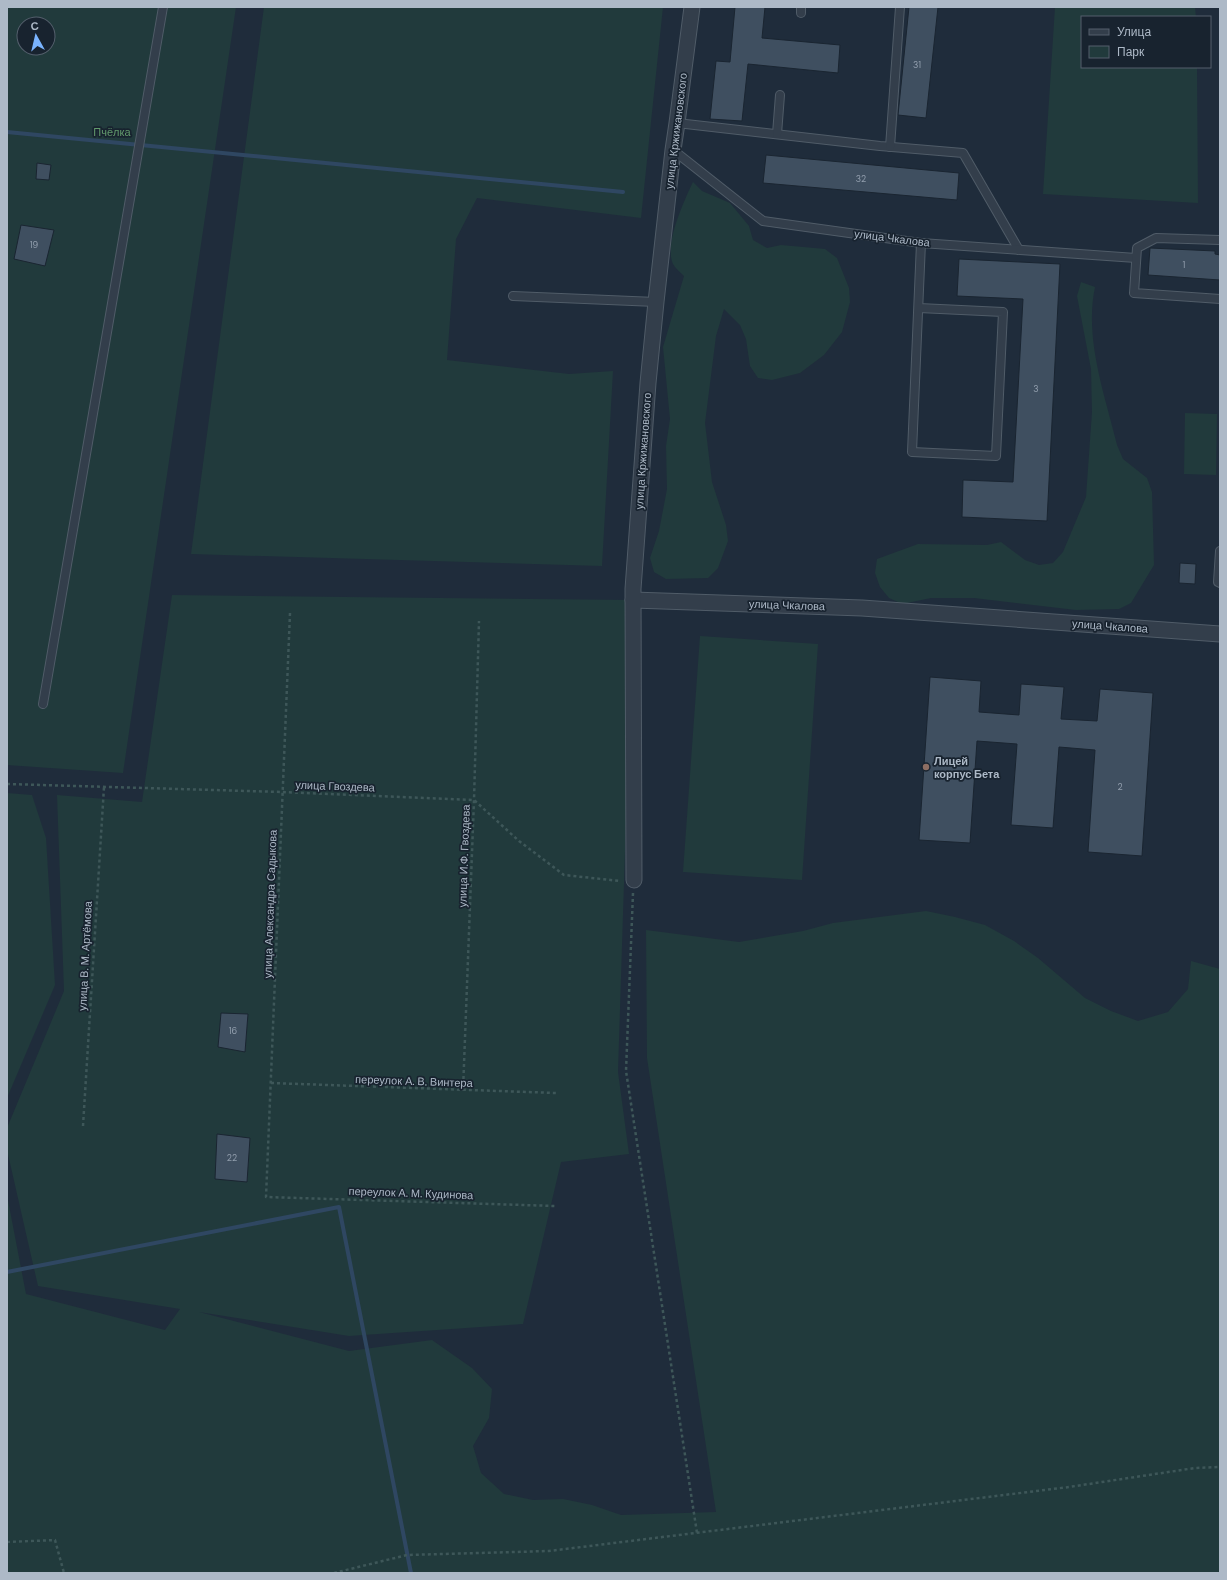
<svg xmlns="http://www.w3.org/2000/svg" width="1227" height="1580" viewBox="0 0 1227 1580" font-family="'DM Sans',sans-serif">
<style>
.green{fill:#213a3c;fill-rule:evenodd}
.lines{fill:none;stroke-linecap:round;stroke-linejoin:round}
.stream{stroke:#2f4762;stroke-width:4}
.building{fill:#3f4f60;stroke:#1a2531}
.service-casing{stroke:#505c68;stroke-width:10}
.minor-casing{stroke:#505c68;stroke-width:17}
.path{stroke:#3e5759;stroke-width:2.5;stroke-dasharray:3 3;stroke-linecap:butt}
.service{stroke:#333e4b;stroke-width:8}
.minor{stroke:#333e4b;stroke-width:15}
.education-dot{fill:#8d6e63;stroke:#18232f;stroke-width:1.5}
.labels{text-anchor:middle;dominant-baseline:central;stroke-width:3.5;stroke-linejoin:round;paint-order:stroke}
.number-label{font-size:9px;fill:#929ead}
.street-label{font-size:11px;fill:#adb9c7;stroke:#18232f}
.park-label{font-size:11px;fill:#629a6c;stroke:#18232f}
.poi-label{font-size:11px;font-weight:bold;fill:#adb9c7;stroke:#18232f;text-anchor:start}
</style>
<rect width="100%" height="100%" fill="#1f2c3b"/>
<g class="green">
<path d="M7,7H236L123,773L7,765ZM24,24H48V48H24Z"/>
<polygon points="264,7 663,7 641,218 477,198 456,239 447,360 569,374 613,371 602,566 191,554"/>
<polygon points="1055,7 1195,7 1196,17 1082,17 1082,67 1197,67 1198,203 1043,194"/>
<path d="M693,182L702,191L730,203L749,226L753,240L767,248L781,245L825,249L837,258L849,288L850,302L842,332L824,355L800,373L772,380L758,378L750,366L746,339L740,325L724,309L716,336L705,423L712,482L726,525L728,541L718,568L708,578L666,579L654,572L650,558L659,531L667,489L666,446L670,419L663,347L684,276C680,272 675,268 673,264C664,244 684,201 693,182Z"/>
<path d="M1081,282L1095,287C1084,339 1105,395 1117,445L1123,459L1147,478L1152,492L1154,565L1131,603L1119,609L1076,610L974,598H931L902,604L889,598L880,587L875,573L877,559L918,544L987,545L1001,542L1025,560L1039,565L1053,563L1063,552L1086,497L1092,412L1091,369L1077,296Z"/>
<polygon points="1185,413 1217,414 1216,475 1184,474"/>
<polygon points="172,595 633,600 618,1072 629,1154 561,1162 523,1324 349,1336 199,1312 349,1351 432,1340 472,1368 492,1389 489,1418 473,1446 481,1473 504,1494 533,1500 563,1499 592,1505 621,1515 716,1512 647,1058 646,930 739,942 803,931 833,923 926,911 955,917 985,925 1014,941 1038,958 1085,998 1111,1011 1138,1021 1168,1012 1188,989 1191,961 1220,969 1220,1573 7,1573 7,1195 26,1294 165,1330 180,1309 38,1286 7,1150 7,1128 64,991 57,795 142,802"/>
<polygon points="700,636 818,644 802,880 683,872"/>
<polygon points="7,793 32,795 46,838 55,985 7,1098"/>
</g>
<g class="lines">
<g class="stream">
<polyline points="7,132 623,192"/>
<polyline points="7,1272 339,1207 411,1573"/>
</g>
</g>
<g class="building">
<polygon points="735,7 765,7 762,38 840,45 838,73 748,64 742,121 710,119 716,61 730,62"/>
<polygon points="909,7 938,7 926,118 898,115"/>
<polygon points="766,155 959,173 957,200 763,183"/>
<polygon points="37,163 51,165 49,180 36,179"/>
<polygon points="21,225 54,230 45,266 14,259"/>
<polygon points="1150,248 1215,251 1215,254 1220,255 1220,280 1148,275"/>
<polygon points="959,259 1060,264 1047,521 962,517 963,480 1013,482 1023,299 957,296"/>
<polygon points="1180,563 1196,564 1195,584 1179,583"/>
<polygon points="930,677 981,681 979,712 1019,715 1021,684 1064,687 1061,719 1097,721 1100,689 1153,693 1142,856 1088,852 1095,750 1059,747 1053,828 1011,825 1017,744 977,741 970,843 919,840"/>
<polygon points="221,1013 248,1014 245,1052 218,1047"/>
<polygon points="217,1134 250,1138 247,1182 215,1179"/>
</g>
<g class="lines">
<defs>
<g id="service">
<polyline points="801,13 801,7"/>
<polyline points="677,123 880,146 963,153 1019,250"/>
<polyline points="777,134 780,95"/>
<polyline points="890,147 900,7"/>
<polyline points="673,150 763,221 921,243 1136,258"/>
<polyline points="1220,240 1156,238 1137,248 1134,293 1220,299"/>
<polyline points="513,296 656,302"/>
<polyline points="919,308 1003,312 996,456 912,452 921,243"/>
<polyline points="1220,551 1218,582 1220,583"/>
<polyline points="43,704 163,7"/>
</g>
<g id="minor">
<polyline points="633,600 862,608 1220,634"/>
<polyline points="634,880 633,589 648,383 656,302 673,150 677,123 692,7"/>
</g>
</defs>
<use href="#service" class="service-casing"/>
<use href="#minor" class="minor-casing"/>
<g class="path">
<polyline points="290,613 266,1197 555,1206"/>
<polyline points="7,784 282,792 474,800 519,841 564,875 620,881"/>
<polyline points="633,893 626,1071 697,1533"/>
<polyline points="271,1083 556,1093"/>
<polyline points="463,1091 474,800 479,621"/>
<polyline points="83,1126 104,787"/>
<polyline points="7,1542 55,1540 64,1573"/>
<polyline points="334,1573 407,1555 549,1551 1069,1487 1195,1468 1220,1467"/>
</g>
<use href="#service" class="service"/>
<use href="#minor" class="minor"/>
</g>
<circle class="education-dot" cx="926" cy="767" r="4"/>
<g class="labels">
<g class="number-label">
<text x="917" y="65">31</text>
<text x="861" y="179">32</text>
<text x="34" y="245">19</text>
<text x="1184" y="265">1</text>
<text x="1036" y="389">3</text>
<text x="1120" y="787">2</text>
<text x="233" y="1031">16</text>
<text x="232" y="1158">22</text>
</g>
<g class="street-label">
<text transform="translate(676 131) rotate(-83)">улица Кржижановского</text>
<text transform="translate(892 238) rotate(7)">улица Чкалова</text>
<text transform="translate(643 451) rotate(-86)">улица Кржижановского</text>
<text transform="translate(787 605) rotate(2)">улица Чкалова</text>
<text transform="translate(1110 626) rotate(4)">улица Чкалова</text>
<text transform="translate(335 786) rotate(2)">улица Гвоздева</text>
<text transform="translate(464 856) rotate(-88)">улица И.Ф. Гвоздева</text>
<text transform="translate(270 904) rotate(-88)">улица Александра Садыкова</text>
<text transform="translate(85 956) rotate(-87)">улица В. М. Артёмова</text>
<text transform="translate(414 1081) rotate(2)">переулок А. В. Винтера</text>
<text transform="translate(411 1193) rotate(2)">переулок А. М. Кудинова</text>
</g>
<g class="park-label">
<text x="112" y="132">Пчёлка</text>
</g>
<g class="poi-label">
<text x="934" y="761">Лицей<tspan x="934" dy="13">корпус Бета</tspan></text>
</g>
</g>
<rect width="1227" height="1580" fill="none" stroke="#adb9c7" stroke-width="16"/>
<rect x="1081" y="16" width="130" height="52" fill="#18232f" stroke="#545f6c"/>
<rect x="1089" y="29" width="20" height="6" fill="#333e4b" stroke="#545f6c"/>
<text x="1117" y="36" font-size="12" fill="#adb9c7">Улица</text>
<rect x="1089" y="46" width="20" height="12" fill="#213a3c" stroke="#545f6c"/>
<text x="1117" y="56" font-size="12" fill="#adb9c7">Парк</text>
<g transform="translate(36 36) rotate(352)"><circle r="19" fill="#18232f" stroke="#545f6c"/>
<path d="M0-3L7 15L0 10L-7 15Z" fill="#7ab4ff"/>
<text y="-6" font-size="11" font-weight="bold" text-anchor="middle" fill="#adb9c7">С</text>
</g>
</svg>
